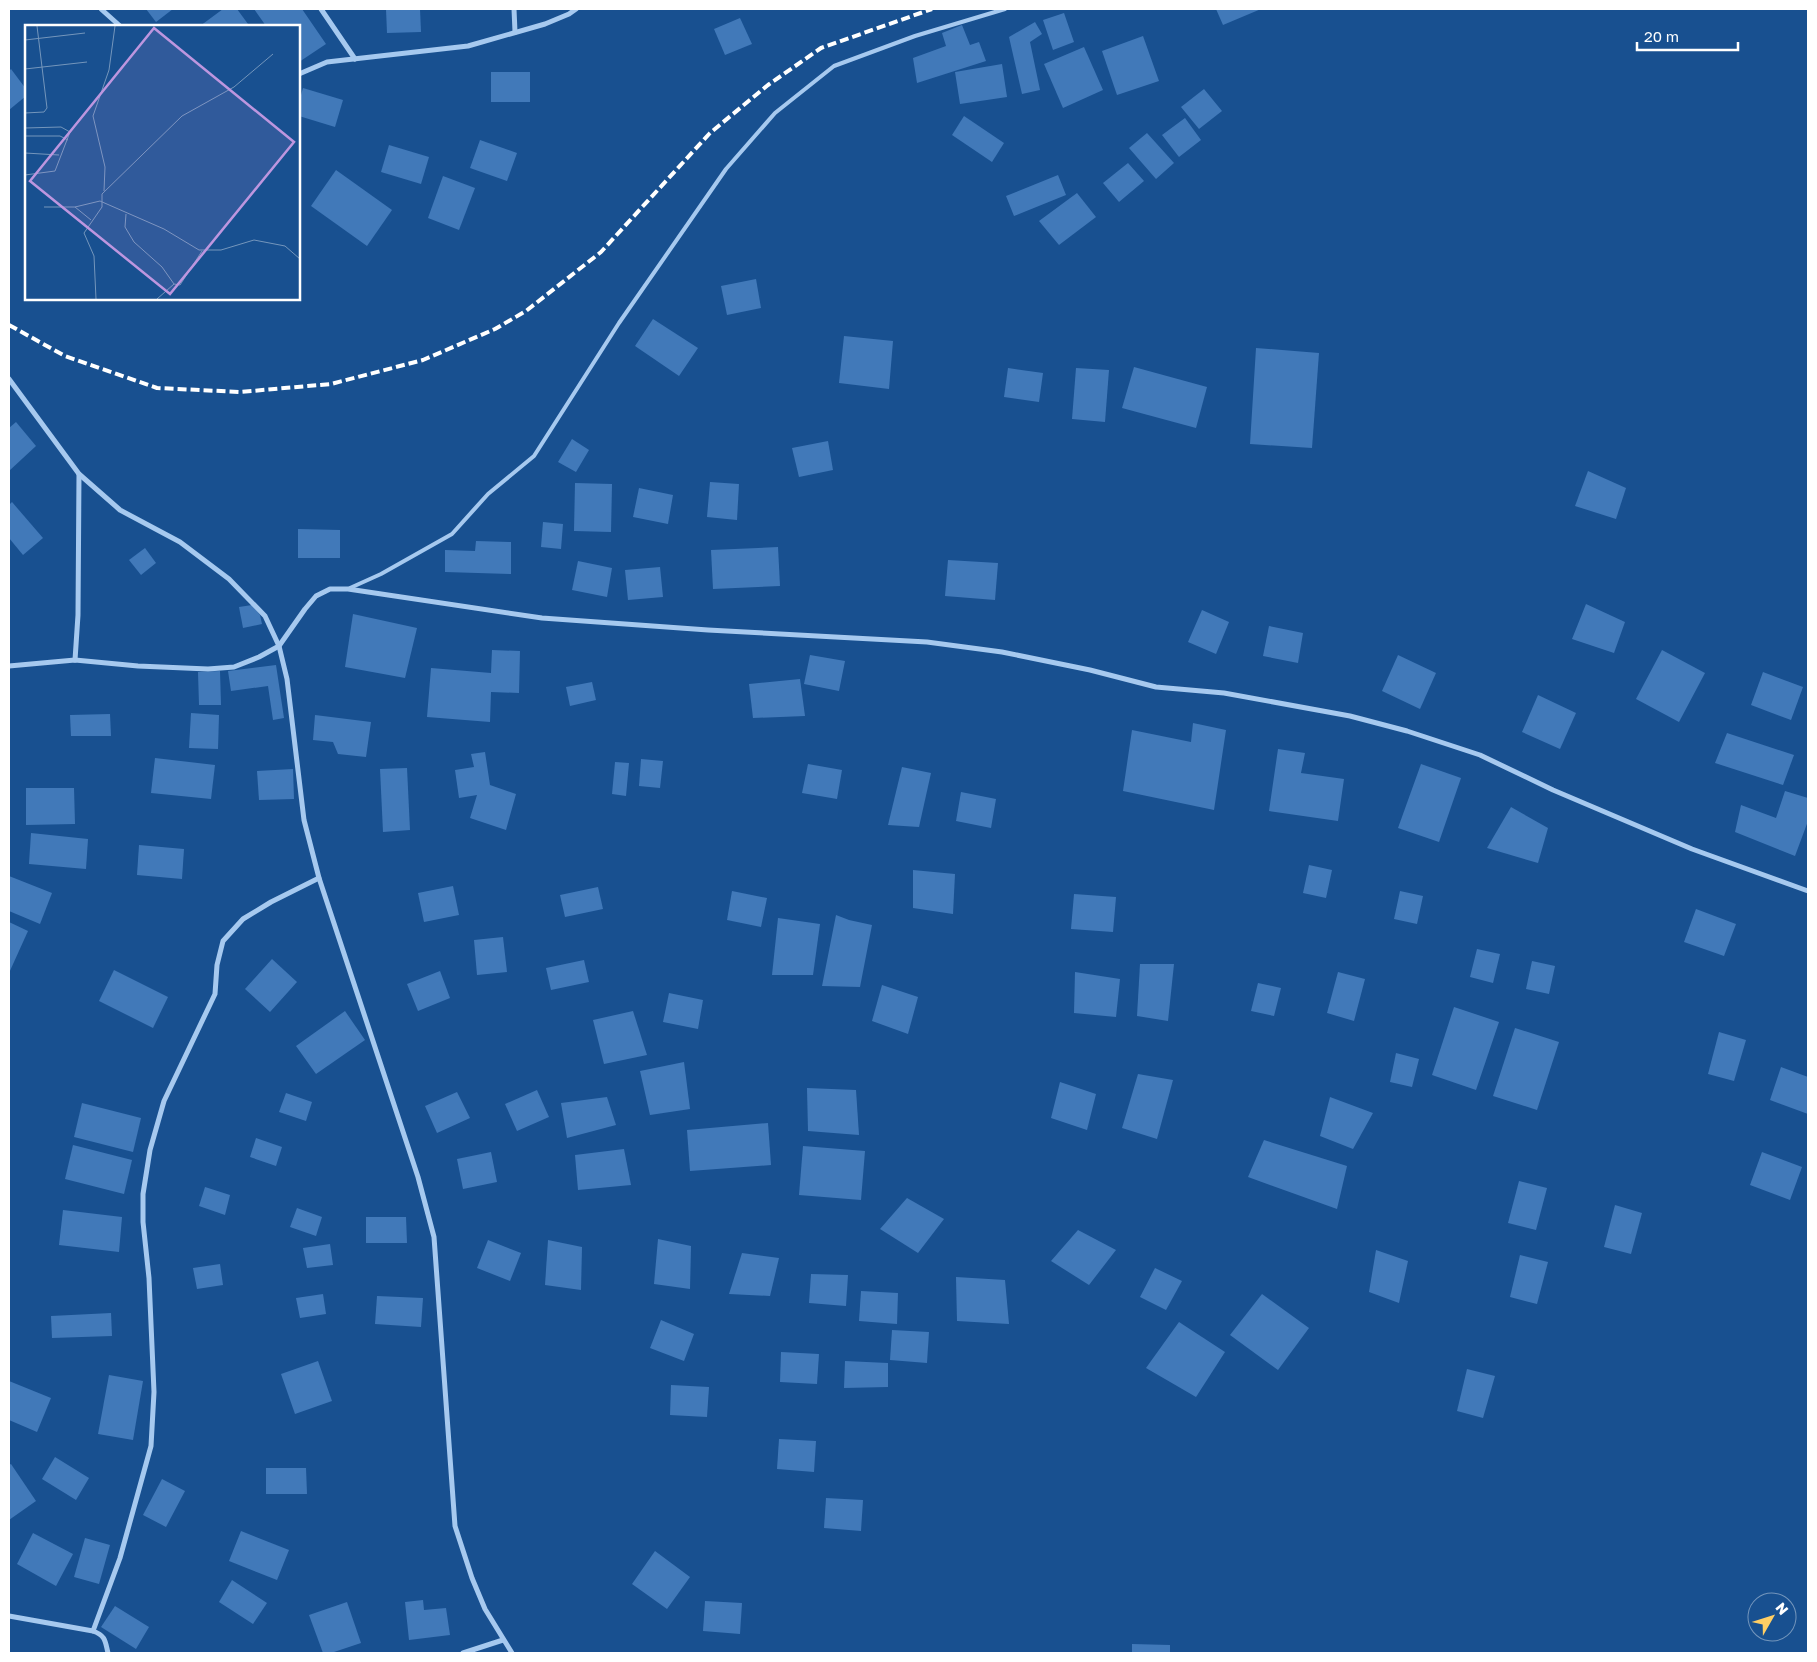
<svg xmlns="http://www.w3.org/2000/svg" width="1817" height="1662" viewBox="0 0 1817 1662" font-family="'Golos Text',sans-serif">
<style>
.building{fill:#4179b9}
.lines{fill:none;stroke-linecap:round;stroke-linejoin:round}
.service{stroke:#a6c9ef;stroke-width:4}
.minor{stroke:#a6c9ef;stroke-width:5}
.rail{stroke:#fff;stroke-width:4;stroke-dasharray:9 4;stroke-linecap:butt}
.inset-road{fill:none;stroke:#7496bc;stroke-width:1}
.view{fill:#bd96df;fill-opacity:0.15;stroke:#bd96df;stroke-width:2.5}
.inset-edge{fill:none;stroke:#fff;stroke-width:2.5}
</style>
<rect width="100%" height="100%" fill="#185090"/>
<g class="building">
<polygon points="146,9 173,9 156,22"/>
<polygon points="223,9 237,9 248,24 245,26 200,26"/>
<polygon points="254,9 302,9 326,44 299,62 299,26 266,26"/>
<polygon points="386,9 420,9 421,32 387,33"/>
<polygon points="1216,9 1261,9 1223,25"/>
<polygon points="1064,13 1074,42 1053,50 1043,20"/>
<polygon points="740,18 752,44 725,55 714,29"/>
<polygon points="1035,22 1042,34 1030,42 1040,90 1022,94 1009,37"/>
<polygon points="962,25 970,45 979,42 986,61 917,83 913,58 946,46 942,33"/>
<polygon points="1143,36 1159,81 1117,95 1102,51"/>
<polygon points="1084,47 1103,90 1063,108 1044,64"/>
<polygon points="1002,64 1007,97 960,104 955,72"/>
<polygon points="11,69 26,89 26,96 9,110 9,71"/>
<rect x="491" y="72" width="39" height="30"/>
<polygon points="303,88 343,100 335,127 299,116 299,102"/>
<polygon points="1204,89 1222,111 1199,129 1181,107"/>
<polygon points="964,116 1004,143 992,162 952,135"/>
<polygon points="1185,118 1201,140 1179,157 1162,135"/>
<polygon points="1147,133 1174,163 1156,179 1129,148"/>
<polygon points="480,140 517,153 507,181 470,168"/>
<polygon points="389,145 429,157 421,184 381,172"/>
<polygon points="1128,163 1144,181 1119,202 1103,183"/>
<polygon points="336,170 392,210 367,246 311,206"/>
<polygon points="1058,175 1066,195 1014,216 1006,196"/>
<polygon points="443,176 475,188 459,230 428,218"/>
<polygon points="1077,193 1096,217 1059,245 1039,221"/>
<polygon points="756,279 761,308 727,315 721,286"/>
<polygon points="653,319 698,348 679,376 635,346"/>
<polygon points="844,336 893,341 889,389 839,383"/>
<polygon points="1256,348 1319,353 1312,448 1250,444"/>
<polygon points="1134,367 1207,387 1196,428 1122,408"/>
<polygon points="1008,368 1043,373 1039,402 1004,397"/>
<polygon points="1076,368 1109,370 1105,422 1072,419"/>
<polygon points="16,422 36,446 9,471 9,428"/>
<polygon points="572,439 589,450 576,472 558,462"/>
<polygon points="828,441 833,470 799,477 792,448"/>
<polygon points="1588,471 1626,488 1616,519 1575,506"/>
<polygon points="710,482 739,484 737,520 707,517"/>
<polygon points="575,483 612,484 611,532 574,531"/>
<polygon points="639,488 673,495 668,524 633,517"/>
<polygon points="12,502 43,538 23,555 9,538 9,505"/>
<polygon points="543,522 563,524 561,549 541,547"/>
<polygon points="298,529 340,530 340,558 298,558"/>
<polygon points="476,541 511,542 511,574 445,572 445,550 475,551"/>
<polygon points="778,547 780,586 713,589 711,550"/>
<polygon points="145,548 156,563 141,575 129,560"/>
<polygon points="948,560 998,563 995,600 945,596"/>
<polygon points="578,561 612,568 607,597 572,590"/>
<polygon points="660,567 663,597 628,600 625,570"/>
<polygon points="1586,604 1625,622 1614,653 1572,639"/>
<polygon points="252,605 260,615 262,624 243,628 239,607"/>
<polygon points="1202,610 1229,622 1216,654 1188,642"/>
<polygon points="353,614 417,628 405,678 345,667"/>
<polygon points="1269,626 1303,633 1298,663 1263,656"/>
<polygon points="492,650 520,651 519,693 491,692 490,722 427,717 431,668 491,673"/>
<polygon points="1662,650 1705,673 1679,722 1636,699"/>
<polygon points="810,655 845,661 839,691 804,684"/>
<polygon points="1398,655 1436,673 1420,709 1382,691"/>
<polygon points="276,665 284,718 273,720 268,686 231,691 228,671"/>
<polygon points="220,671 221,705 199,705 198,672"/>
<polygon points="1763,672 1803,687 1791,720 1751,705"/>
<polygon points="800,679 805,716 753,718 749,684"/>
<polygon points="592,682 596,700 570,706 566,687"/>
<polygon points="1538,695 1576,713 1560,749 1522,732"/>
<polygon points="191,713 219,715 218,749 189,748"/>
<polygon points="110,714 111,736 71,736 70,715"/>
<polygon points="315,715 371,722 366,757 338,754 333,742 313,740"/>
<polygon points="1193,723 1226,730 1214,810 1123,791 1132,730 1191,742"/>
<polygon points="1727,733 1794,755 1783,785 1715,763"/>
<polygon points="1278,749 1305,753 1301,773 1344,779 1338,821 1269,811"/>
<polygon points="485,752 490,785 516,794 506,830 470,818 477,795 459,798 455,770 474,767 471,754"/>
<polygon points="155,758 215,765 211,799 151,793"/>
<polygon points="641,759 663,761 660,788 639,786"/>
<polygon points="615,762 629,763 626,796 612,794"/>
<polygon points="808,764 842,770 837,799 802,793"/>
<polygon points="1421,764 1461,778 1439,842 1398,828"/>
<polygon points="902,767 931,773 919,827 888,825"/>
<polygon points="407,768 410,830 383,832 380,769"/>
<polygon points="293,769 294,799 259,800 257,771"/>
<polygon points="26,788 74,788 75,824 26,825"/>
<polygon points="1785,791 1808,798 1808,821 1795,856 1735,832 1741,805 1776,818"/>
<polygon points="961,792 996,799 991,828 956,821"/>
<polygon points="1511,807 1548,828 1538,863 1487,848"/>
<polygon points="31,833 88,839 86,869 29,864"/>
<polygon points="139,845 184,849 182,879 137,875"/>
<polygon points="1309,865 1332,870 1326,898 1303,893"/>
<polygon points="913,870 955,874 953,914 913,908"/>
<polygon points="9,876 52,893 40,924 9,911"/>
<polygon points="453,886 459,915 424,922 418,893"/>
<polygon points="598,887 603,909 565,917 560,895"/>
<polygon points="732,891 767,898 761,927 727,920"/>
<polygon points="1400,891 1423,896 1417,924 1394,919"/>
<polygon points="1074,894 1116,897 1113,932 1071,929"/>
<polygon points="1696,909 1736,924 1724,956 1684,942"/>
<polygon points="836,915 849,920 872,925 860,987 822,986"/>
<polygon points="778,918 820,924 813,975 772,975"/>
<polygon points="9,922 28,931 9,973"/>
<polygon points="503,937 507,972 477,975 474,940"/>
<polygon points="1477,949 1500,954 1493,983 1470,977"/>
<polygon points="272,959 297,982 270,1012 245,989"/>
<polygon points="584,960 589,982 551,990 546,968"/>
<polygon points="1532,961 1555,966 1549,994 1526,989"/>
<polygon points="1140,964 1174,964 1168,1021 1137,1016"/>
<polygon points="114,970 168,997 153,1028 99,1001"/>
<polygon points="440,971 450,998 418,1011 407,984"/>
<polygon points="1075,972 1120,979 1116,1017 1074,1013"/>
<polygon points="1338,972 1365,979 1354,1021 1327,1013"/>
<polygon points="1258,983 1281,988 1274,1016 1251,1011"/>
<polygon points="882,985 918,997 908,1034 872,1021"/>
<polygon points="669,993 703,1000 698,1029 663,1022"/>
<polygon points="1454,1007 1499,1022 1476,1090 1432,1075"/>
<polygon points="345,1011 365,1040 316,1074 296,1046"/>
<polygon points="633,1011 647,1055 604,1064 593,1020"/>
<polygon points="1515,1028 1559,1042 1537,1110 1493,1096"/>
<polygon points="1719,1032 1746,1040 1734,1081 1708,1074"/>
<polygon points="1396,1053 1419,1059 1412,1087 1390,1082"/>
<polygon points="684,1062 690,1109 650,1115 640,1071"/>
<polygon points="1781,1067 1808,1077 1808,1114 1770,1100"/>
<polygon points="1138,1074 1173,1080 1157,1139 1122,1128"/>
<polygon points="1060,1082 1096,1094 1087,1130 1051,1118"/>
<polygon points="807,1088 856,1090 859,1135 808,1131"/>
<polygon points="537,1090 549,1117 517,1131 505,1104"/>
<polygon points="457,1092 470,1118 437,1133 425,1106"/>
<polygon points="286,1093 312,1102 306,1121 279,1112"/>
<polygon points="607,1097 616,1125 567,1138 561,1103"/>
<polygon points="1330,1097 1373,1113 1353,1149 1320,1136"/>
<polygon points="82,1103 141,1118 133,1152 74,1137"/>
<polygon points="768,1123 771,1165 690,1171 687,1130"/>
<polygon points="256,1138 282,1147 276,1166 250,1157"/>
<polygon points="1264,1140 1347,1166 1337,1209 1248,1177"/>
<polygon points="73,1145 132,1160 124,1194 65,1179"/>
<polygon points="803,1146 865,1151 861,1200 799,1195"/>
<polygon points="624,1149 631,1185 578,1190 575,1155"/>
<polygon points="491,1152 497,1182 463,1189 457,1159"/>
<polygon points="1762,1152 1802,1167 1790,1200 1750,1185"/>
<polygon points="1519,1181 1547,1188 1536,1230 1508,1223"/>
<polygon points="205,1187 230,1195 225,1215 199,1206"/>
<polygon points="907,1198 944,1219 918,1253 880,1229"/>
<polygon points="1615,1205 1642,1213 1631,1254 1604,1247"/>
<polygon points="297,1208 322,1217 316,1236 290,1227"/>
<polygon points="63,1210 122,1217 119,1252 59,1245"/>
<polygon points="366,1217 406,1217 407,1243 366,1243"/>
<polygon points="1078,1230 1116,1250 1089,1285 1051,1261"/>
<polygon points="658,1239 691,1246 690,1289 654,1284"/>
<polygon points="488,1240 521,1253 510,1281 477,1268"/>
<polygon points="548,1240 582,1247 581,1290 545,1285"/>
<polygon points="330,1244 333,1265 307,1268 303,1248"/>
<polygon points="1376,1250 1408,1261 1399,1303 1369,1292"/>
<polygon points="742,1253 779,1258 770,1296 729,1294"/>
<polygon points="1520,1255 1548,1262 1537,1304 1510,1297"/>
<polygon points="220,1264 223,1285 197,1289 193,1268"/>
<polygon points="1155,1268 1182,1281 1166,1310 1140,1297"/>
<polygon points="811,1274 848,1275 846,1306 809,1303"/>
<polygon points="956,1277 1005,1280 1009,1324 957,1321"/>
<polygon points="861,1291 898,1293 897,1324 859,1321"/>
<polygon points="323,1294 326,1314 300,1318 296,1298"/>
<polygon points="1262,1294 1309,1328 1278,1370 1230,1335"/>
<polygon points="377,1296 423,1298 421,1327 375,1324"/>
<polygon points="111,1313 112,1336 52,1338 51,1316"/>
<polygon points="661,1320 694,1334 684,1361 650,1348"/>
<polygon points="1179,1322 1225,1352 1196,1397 1146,1368"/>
<polygon points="892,1330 929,1332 927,1363 890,1360"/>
<polygon points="781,1352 819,1354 817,1384 780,1382"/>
<polygon points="318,1361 332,1401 295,1414 281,1374"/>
<polygon points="845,1361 888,1363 888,1387 844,1388"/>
<polygon points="1467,1369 1495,1376 1483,1418 1457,1411"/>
<polygon points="109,1375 143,1381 133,1440 98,1434"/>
<polygon points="9,1381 51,1398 37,1432 9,1420"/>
<polygon points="671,1385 709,1387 707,1417 670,1415"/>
<polygon points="779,1439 816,1441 814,1472 777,1469"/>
<polygon points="55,1457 89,1478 76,1500 42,1479"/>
<polygon points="11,1464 36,1501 9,1520 9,1465"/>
<polygon points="266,1468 306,1468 307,1494 266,1494"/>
<polygon points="162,1479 185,1491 166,1527 143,1515"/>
<polygon points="826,1498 863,1500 861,1531 824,1528"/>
<polygon points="241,1531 289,1550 277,1580 229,1561"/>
<polygon points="33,1533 73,1554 56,1586 17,1564"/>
<polygon points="85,1538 110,1545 99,1584 74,1577"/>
<polygon points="655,1551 690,1577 667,1609 632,1584"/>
<polygon points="232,1580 267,1603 253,1624 219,1602"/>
<polygon points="423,1600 424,1610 446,1608 450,1635 409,1640 405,1602"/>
<polygon points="705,1601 742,1603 740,1634 703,1631"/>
<polygon points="347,1602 361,1643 331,1653 323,1653 309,1615"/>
<polygon points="115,1606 149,1627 136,1649 101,1627"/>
<polygon points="1132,1644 1170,1645 1170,1653 1132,1653"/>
</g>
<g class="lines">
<polyline class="service" points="350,588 381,574 452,534 488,494 534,456 619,323 726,169 775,113 834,66 915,36 1005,9"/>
<g class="minor">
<polyline points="101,9 120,26"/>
<polyline points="321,9 355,59"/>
<polyline points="514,9 515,32"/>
<polyline points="299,74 327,62 468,46 545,24 569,14 576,9"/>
<polyline points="9,379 79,474 120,510 180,542 229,579 265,616 279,646 287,679 304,820 319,878 418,1177 434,1237 455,1526 472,1578 485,1609 512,1653"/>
<polyline points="75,660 78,615 79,474"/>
<polyline points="9,666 75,660 138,666 208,669 234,667 259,657 279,646 305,609 316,596 330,589 348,589 542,618 708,630 927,642 1002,652 1090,670 1156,687 1224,693 1350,716 1407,731 1480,755 1553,790 1692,849 1808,891"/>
<path d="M9,1616L93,1631C106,1636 105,1641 108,1653"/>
<polyline points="93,1631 120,1558 151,1446 154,1392 149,1278 143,1222 143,1194 150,1150 164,1101 215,994 217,965 223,941 243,919 271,902 319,878"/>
<polyline points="463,1653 503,1640"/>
</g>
<polyline class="rail" points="9,325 65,356 157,388 240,392 331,384 423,360 495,329 526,311 601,252 710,133 768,85 821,48 932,9"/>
</g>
<g transform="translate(25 25)">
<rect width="275" height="275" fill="#185090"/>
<path class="inset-road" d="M0,15L60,8M0,44L62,37M0,88L19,87L22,83L12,1M0,103L36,102L45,107L30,146L0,150M0,111H35L43,115M0,128L34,130M79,166L80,142L68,91L84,45L90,1M19,182H50L75,176L139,204L174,225H196L229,215L260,221L275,234M50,182L66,195M101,189L100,202L109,217L137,242L149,259M71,274L69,231L59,208L77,182V169L157,91L209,62L248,29M132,274L149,259L155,260L177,226"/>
<path class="view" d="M129,3L269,117L145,269L5,156Z"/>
<rect width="275" height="275" class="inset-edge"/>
</g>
<rect width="1817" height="1662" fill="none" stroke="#ffffff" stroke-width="20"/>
<g transform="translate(1772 1617) rotate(51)"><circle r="24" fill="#185090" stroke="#7496bc"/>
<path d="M0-4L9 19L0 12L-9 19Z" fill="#ffce64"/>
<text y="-8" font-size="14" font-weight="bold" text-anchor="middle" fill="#ffffff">N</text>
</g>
<path d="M1637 42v8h101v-8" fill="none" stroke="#ffffff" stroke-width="2.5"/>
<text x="1644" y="42" font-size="15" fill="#ffffff" stroke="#185090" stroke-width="4" paint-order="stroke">20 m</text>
</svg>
